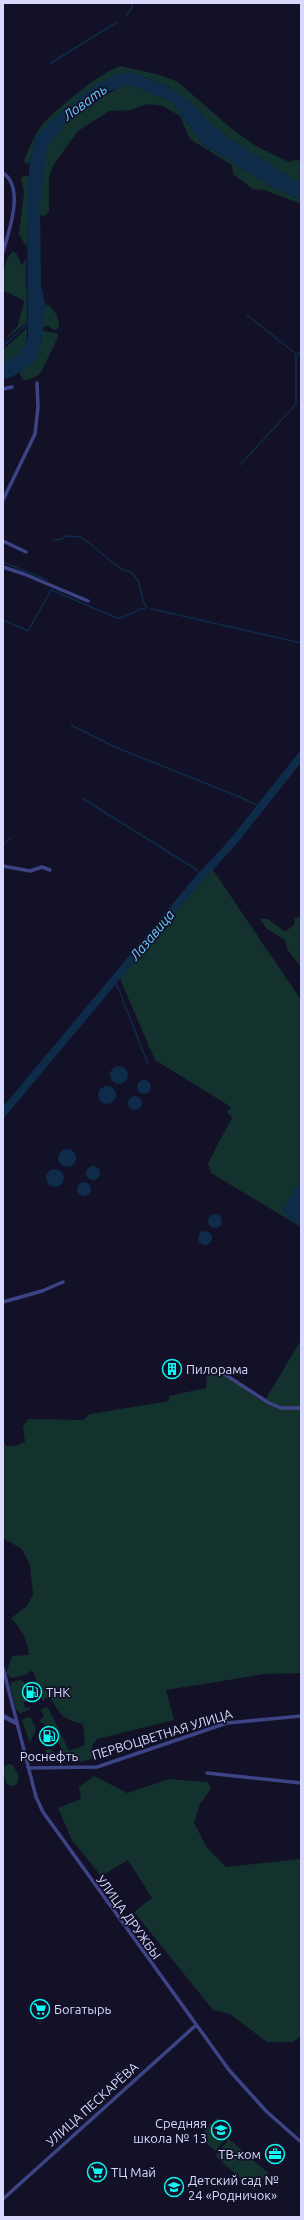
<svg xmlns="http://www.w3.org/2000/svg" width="304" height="2220" viewBox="0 0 304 2220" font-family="Ubuntu,sans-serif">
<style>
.green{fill:#14322d}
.water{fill:#0e2b4a}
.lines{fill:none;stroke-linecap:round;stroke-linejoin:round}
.stream{stroke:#0e2b4a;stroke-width:1.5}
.river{stroke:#0e2b4a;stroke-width:8}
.minor{stroke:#3d4486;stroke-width:3.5}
.tertiary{stroke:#3d4486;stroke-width:4.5}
.labels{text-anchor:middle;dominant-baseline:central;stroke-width:3.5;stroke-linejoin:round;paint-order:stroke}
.poi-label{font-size:13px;fill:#d9d9fe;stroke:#121128;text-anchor:start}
.street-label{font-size:13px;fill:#d9d9fe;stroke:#121128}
.water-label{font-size:14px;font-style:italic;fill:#6acafb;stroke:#121128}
</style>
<rect width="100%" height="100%" fill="#121128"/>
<g class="green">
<path d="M120,66L160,75L178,82L233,130L256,146L289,162L295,160L301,161V184L227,137L208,121L196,107L166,85L132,73L35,139L30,162L26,164L24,160C30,148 34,135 42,125C56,109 101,72 120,66Z"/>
<path d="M124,86L136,87L172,102L203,144L274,188L301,200V204L264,190L253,189L233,174L232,165L190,139L180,116L163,106L147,104L131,110L109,111L78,131L54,164L49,176V211L44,216L40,215C40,194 40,169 46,150C55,124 99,96 124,86Z"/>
<polygon points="24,176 29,176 27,248 19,234 24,193 21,178"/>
<path d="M13,251L16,253L22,265L26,259L27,322L3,341L17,327L24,303L23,300L3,290C3,278 3,261 13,251Z"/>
<path d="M45,304C54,307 60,319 59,328L54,330L48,326L43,327Z"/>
<path d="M27,328C28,346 20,358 3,363V350Z"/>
<path d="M43,331L57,333L58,337L41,372L37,376L24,381L19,373C35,363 40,350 43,331Z"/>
<polygon points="211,867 301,1000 301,1227 211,1173 208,1163 232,1118 227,1112 231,1107 155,1060 120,979"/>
<polygon points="301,916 301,967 287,949 285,940 267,929 260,919 268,919 285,932 295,924 294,919"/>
<path d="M301,1340V1673L265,1674L166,1690L174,1720L97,1739L92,1746V1758C83,1764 73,1762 65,1756L42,1758L46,1750L50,1749L55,1754L62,1749L50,1729L53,1724L46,1727L44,1723L41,1724L40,1720L44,1717L41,1709L48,1707L69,1751L85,1745L83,1724C62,1719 61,1716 50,1697L44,1699V1701L42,1700L34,1673L31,1671L28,1672V1674L11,1678L6,1673L12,1656L29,1655C28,1641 21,1628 11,1618L27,1606L33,1594L30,1565L22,1549L3,1538V1438L6,1446H16L25,1442L23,1427L28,1419L83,1420L90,1414L169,1401V1396L206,1388L207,1374L217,1371L264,1402Z"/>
<polygon points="20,1680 24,1682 29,1700 24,1702 25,1708 31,1707 29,1710 20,1713 16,1709 10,1686 12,1682"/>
<polygon points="28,1717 31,1718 36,1729 30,1743 22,1720"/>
<polygon points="8,1764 13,1765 19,1777 16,1785 11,1786 6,1783 3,1768"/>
<polygon points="94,1776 127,1793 169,1779 208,1782 211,1789 200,1804 194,1823 207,1848 226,1867 301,1859 301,2036 293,2042 267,2042 230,2014 213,2010 134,1912 152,1898 128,1860 101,1876 72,1840 58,1808 81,1799 79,1787"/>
<polygon points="217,2118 233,2131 215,2151 200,2136"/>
<polygon points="229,2139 268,2173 254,2190 215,2156"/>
</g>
<g class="water">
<path d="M132,73L166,85L196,107L208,121L227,137L301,184V200L274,188L203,144L172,102L136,87L124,86L107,92L70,120L54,137L47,149L40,202L41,284L45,304L43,334L37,356L30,366L12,377L3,379V363C17,358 23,351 28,337L27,190L30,162L35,139L49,122L95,85L118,74Z"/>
<circle cx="119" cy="1075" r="9"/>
<circle cx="144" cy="1087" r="7"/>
<circle cx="107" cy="1095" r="9"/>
<circle cx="135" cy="1103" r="7"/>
<circle cx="67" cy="1158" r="9"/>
<circle cx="93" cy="1173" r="7"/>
<circle cx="55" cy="1178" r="9"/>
<polygon points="301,1179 301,1227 282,1212"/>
<circle cx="84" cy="1189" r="7"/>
<circle cx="215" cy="1221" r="7"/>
<circle cx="205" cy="1238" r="7"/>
</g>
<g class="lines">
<g class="stream">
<polyline points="127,15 132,7 132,3"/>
<polyline points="51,63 117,22"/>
<polyline points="247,315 295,353"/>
<polyline points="3,346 28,323"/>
<polyline points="240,465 296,404 296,354 301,353"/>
<polyline points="54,540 62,539 66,536 81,537 121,569 132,573 139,582 143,601 147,607"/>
<polyline points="3,562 47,580"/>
<polyline points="152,609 301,643"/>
<path d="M3,620L28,631L51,590L117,618C128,618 135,609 146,608"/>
<polyline points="71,725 115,747 242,798 261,807"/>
<polyline points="82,798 194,868 202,876"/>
<polyline points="3,844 10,839"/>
<polyline points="115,980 148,1064"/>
</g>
<polyline class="river" points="3,1113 196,882 233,842 301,756"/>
<g class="minor">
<path d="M3,173C25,187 9,231 3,252"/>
<polyline points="3,389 12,387"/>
<polyline points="3,500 35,434 38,407 37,383"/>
<polyline points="3,541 26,552"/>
<polyline points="3,567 24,574 88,601"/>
<polyline points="3,866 30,871 42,867 50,870"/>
<polyline points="3,1302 42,1291 63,1282"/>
<polyline points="215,1368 269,1403 281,1408 301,1408"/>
<polyline points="3,1668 36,1797 43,1812 229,2070 266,2111 301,2142"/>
<polyline points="28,1768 97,1767 227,1723 301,1716"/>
<polyline points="207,1773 301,1783"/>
<polyline points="3,2199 195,2026"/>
</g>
<polyline class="tertiary" points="3,1716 16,1723"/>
</g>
<defs>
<symbol id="building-ring" viewBox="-11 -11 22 22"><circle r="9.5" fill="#121128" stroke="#0af9f2" stroke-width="1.5"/><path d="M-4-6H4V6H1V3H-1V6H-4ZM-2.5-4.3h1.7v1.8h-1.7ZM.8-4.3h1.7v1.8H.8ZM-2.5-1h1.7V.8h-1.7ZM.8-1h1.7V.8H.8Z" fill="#0af9f2"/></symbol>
<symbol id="fuel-ring" viewBox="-11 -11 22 22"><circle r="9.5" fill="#121128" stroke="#0af9f2" stroke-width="1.5"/><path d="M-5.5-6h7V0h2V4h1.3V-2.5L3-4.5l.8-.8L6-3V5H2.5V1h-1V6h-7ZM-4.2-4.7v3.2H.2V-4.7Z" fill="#0af9f2"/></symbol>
<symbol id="supermarket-ring" viewBox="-11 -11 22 22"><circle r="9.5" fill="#121128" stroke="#0af9f2" stroke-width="1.5"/><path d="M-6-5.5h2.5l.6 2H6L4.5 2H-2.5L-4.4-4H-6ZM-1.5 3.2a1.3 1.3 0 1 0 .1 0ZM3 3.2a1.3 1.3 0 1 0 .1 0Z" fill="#0af9f2"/></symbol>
<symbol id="school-ring" viewBox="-11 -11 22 22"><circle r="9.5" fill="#121128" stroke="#0af9f2" stroke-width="1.5"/><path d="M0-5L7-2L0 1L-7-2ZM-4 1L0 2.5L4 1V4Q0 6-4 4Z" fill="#0af9f2"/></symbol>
<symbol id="office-ring" viewBox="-11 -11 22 22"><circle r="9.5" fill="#121128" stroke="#0af9f2" stroke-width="1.5"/><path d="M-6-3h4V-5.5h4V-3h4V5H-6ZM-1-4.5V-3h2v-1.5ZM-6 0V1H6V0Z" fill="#0af9f2"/></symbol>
</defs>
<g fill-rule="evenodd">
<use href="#building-ring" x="161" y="1358" width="22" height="22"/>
<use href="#fuel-ring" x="21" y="1681" width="22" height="22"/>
<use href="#fuel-ring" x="38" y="1725" width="22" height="22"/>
<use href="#supermarket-ring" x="29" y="1998" width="22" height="22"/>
<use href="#school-ring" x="210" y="2119" width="22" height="22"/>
<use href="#office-ring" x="264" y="2143" width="22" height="22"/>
<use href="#supermarket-ring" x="86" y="2161" width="22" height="22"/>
<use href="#school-ring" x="163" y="2176" width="22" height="22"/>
</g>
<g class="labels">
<g class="poi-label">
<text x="186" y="1369">Пилорама</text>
<text x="46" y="1692">ТНК</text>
<text x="49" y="1756" text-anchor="middle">Роснефть</text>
<text x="54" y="2009">Богатырь</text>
<text x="207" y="2123" text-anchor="end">Средняя<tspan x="207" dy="15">школа № 13</tspan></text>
<text x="261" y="2154" text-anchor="end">ТВ-ком</text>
<text x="111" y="2172">ТЦ Май</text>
<text x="188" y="2180">Детский сад №<tspan x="188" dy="15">24 «Родничок»</tspan></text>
</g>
<g class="street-label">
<text transform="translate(162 1734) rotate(-17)">ПЕРВОЦВЕТНАЯ УЛИЦА</text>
<text transform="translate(129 1917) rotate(54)">УЛИЦА ДРУЖБЫ</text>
<text transform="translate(92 2104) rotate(-42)">УЛИЦА ПЕСКАРЁВА</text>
</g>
<g class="water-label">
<text transform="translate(85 102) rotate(-36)">Ловать</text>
<text transform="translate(152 935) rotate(-50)">Лазавица</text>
</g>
</g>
<rect width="304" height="2220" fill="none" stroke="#d9d9fe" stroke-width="8"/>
</svg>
